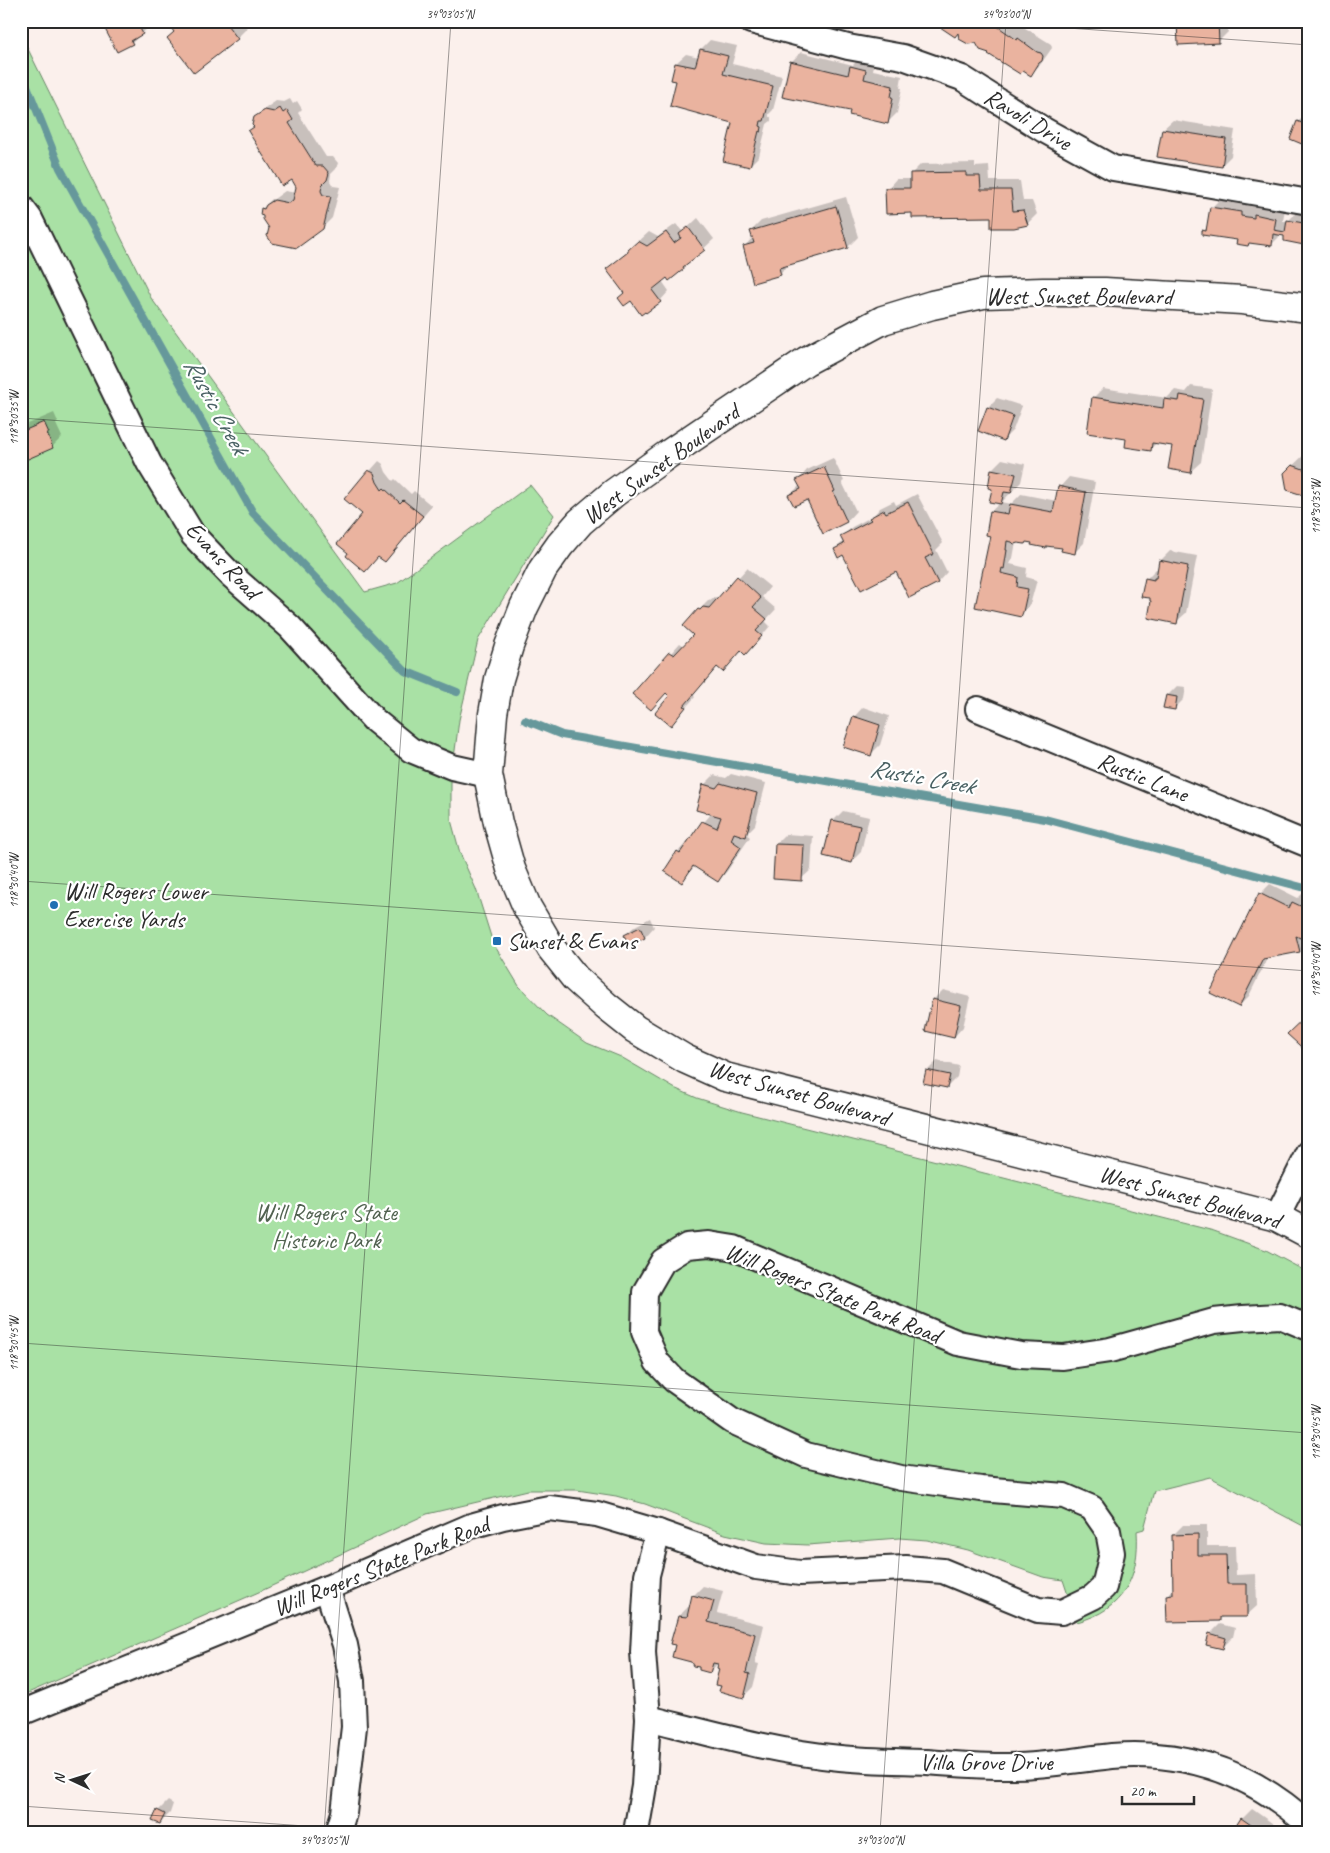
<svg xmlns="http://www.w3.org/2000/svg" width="1330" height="1853" viewBox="0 0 1330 1853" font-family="Caveat,sans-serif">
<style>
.green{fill:#a9e1a5;stroke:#6a8668}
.shadow{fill:#0003}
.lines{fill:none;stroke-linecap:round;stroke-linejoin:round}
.stream{stroke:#66989b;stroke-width:8}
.building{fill:#eab39f;stroke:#2b2b2b}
.street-casing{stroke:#2b2b2b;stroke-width:28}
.secondary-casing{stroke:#2b2b2b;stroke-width:31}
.street{stroke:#fff;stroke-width:24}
.secondary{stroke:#fff;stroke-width:28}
.ticks{fill:none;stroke:#2b2b2b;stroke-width:1;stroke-opacity:0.45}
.poi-dot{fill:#1f6fb2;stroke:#fff;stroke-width:2}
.labels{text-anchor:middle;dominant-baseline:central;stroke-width:4.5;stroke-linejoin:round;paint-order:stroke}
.street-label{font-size:24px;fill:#2b2b2b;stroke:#fff}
.poi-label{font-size:24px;fill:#2b2b2b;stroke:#fff;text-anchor:start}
.park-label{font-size:24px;fill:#516250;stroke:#fff}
.water-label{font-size:25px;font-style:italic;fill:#496163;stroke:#fff}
.neatline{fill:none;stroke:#2b2b2b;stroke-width:2}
.ticks-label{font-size:12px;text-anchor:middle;fill:#2b2b2b}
</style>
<rect width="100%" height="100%" fill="#fbf0ec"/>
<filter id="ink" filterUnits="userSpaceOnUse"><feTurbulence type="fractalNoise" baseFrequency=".02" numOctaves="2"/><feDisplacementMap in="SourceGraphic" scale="10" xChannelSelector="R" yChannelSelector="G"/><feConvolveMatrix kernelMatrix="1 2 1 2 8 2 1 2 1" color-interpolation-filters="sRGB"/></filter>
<g filter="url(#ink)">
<path class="green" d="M21,35L151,298L365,592L397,583L530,485L554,515L478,640L459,720L451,781V820L460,853L476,889L493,943L519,986L547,1015L587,1043L621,1057L674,1088L697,1098L742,1112L1214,1231L1266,1250L1309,1273V1529L1210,1477L1154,1491L1144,1529L1137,1531C1140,1576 1124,1610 1077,1622L1063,1580L1043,1577L968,1550L927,1540L899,1538L808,1545L766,1543L725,1534L645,1504L616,1496L577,1490H528L427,1514L261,1591L21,1696Z"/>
<g class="shadow">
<polygon points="114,21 151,21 152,24 132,43 106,29"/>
<polygon points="168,21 241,21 247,28 237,38 194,71 175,31"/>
<polygon points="934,21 1014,21 1051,44 1052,48 1040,65 1030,74 991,53 977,42"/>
<polygon points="1178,21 1228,21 1228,32 1218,42"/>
<polygon points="710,40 737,46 732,64 782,76 773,110 769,114 769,117 771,117 771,121 767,124 759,156 749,166 733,122 678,80 676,63 686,54 699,57 701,49"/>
<polygon points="801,52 853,65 861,57 875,60 873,70 902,76 900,88 902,88 897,113 887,123 791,62"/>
<polygon points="290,99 293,104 297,101 302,109 298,113 326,157 333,157 338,163 336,169 331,174 330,181 333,186 340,187 332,218 322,228 270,228 262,209 272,199 274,199 285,191 296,193 297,187 292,178 249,132 255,126 256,118 266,108 276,101 284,102"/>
<polygon points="1308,112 1309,145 1298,122"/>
<polygon points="1173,120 1235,130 1231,156 1221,166 1163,129"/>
<polygon points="975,163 975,167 989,166 990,181 1020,181 1023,201 1032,201 1037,214 1028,223 1013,227 992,216 913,212 887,189 896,179 911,179 911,174 921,164"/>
<polygon points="846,197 858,237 848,247 790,263 780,273 744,247 753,237 751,231 761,221"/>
<polygon points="1221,198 1250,203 1250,206 1262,208 1265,205 1285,209 1283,221 1288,221 1298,211 1309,213 1309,244 1282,234 1271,245 1204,231 1208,226 1211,208"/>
<polygon points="698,218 714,239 683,268 662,281 669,291 660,301 625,292 608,269 649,232 658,237 676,224 683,232"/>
<polygon points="1191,386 1212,389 1201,462 1191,471 1174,444 1158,442 1150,449 1127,438 1093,398 1103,388 1167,398 1175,390 1186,392"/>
<polygon points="997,398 1022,406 1013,430 1004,439 988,407"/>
<polygon points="54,413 58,422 56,424 62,437 52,447 21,461 21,427"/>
<polygon points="1308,451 1309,451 1309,495 1285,473"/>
<polygon points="833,458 844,481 842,482 856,511 847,521 823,532 807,498 790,495 800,485 798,480 807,470"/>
<polygon points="1002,459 1025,464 1021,482 1002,502 1011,504 1021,494 1057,501 1060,487 1069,477 1095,482 1084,543 1074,553 1063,547 1033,542 1016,542 1013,558 1010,564 1027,568 1026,577 1037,580 1030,605 1020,615 977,606 992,535 991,511 1000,503 993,488 989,487 992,469"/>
<polygon points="379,461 383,464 386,472 393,481 395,479 411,494 414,491 432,506 385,561 364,513 346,498"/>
<polygon points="917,494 943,543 936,550 947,572 938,582 909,596 896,571 844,554 835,549 844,541 842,537 852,527 873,516 880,508 894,501 896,505"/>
<polygon points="1170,551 1197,556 1186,613 1176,622 1146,579 1156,569 1159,570 1160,561"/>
<polygon points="747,568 770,587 762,597 776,609 765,621 770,626 755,644 718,666 693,695 695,697 680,714 671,696 666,692 634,694 680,643 684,646 694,635 699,610 709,600 710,601 714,598 719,599"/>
<polygon points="1177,686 1186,687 1184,699 1174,709 1167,696"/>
<polygon points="863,707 889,716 880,745 870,755 854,717"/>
<polygon points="731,774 766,783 755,825 746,834 750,837 727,871 718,881 695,866 681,881 678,852 712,813 704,785 714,775 726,778"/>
<polygon points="843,811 869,817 861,852 851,862 833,821"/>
<polygon points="786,834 813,836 811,870 801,879 776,844"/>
<polygon points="1270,884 1298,898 1303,893 1309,896 1309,942 1300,951 1268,957 1249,996 1239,1006 1260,894"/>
<polygon points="650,918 654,927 645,937 630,945 625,935 635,926"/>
<polygon points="943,990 970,997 963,1027 954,1037 933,1000"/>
<polygon points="937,1061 959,1066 957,1077 947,1087 927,1071"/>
<polygon points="1183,1525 1207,1525 1207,1546 1235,1546 1236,1575 1256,1574 1257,1606 1247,1615 1224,1616 1219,1620 1167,1595 1174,1589 1173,1535"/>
<polygon points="703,1586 723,1591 717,1613 764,1625 755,1663 759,1664 753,1687 744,1696 722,1685 719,1662 710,1672 679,1616 688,1607 691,1607 693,1596"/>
<polygon points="1220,1624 1235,1628 1233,1637 1223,1647 1210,1634"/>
<polygon points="168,1801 173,1804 170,1813 160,1823 158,1811"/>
<polygon points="1252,1809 1279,1828 1281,1832 1233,1832 1242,1819"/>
</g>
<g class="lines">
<g class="stream">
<polyline points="21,71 60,168 253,513 405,671 457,692"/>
<polyline points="525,720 562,735 1045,819 1309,889"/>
</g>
</g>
<g class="building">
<polygon points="120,21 122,21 124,24 129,21 136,21 143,34 131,41 133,44 117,52 105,29"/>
<polygon points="166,21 224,21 238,39 194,73 167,38 174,32"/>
<polygon points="931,21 990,21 1017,40 1018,38 1037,52 1041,53 1043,56 1042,61 1039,63 1031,76 1023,71 1020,74 988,54 989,53 980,50 976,43 968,44 959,39 958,33 955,37"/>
<polygon points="1177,21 1218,21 1219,43 1178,45"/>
<polygon points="700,49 728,56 723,74 773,86 764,121 761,121 760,126 762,127 761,132 759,131 750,167 723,161 732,123 670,106 676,81 671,80 675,63 695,67"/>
<polygon points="790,61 848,75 850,66 866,70 864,79 893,86 891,97 893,98 888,124 849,115 850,111 782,97"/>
<polygon points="1309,107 1309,147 1290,139 1297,121 1302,123"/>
<polygon points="280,108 283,113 287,110 293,120 289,123 316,166 323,166 329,173 327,180 322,185 321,191 323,195 331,196 323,229 297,248 272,243 267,236 269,228 263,219 263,216 260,215 261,208 264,209 266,205 274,200 289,203 293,200 296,187 292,180 282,186 248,131 254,127 252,125 254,117 265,110 274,112"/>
<polygon points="1162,129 1226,139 1222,167 1157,157"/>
<polygon points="966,172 966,176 980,176 981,190 1011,190 1013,211 1023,210 1028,225 1014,228 991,228 991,217 912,218 912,213 886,214 885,188 910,188 910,173"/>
<polygon points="836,206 848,248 779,268 781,275 753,283 743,246 754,243 750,231"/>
<polygon points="1210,207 1241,212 1241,216 1254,218 1254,214 1276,219 1274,230 1285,232 1287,220 1309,224 1309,246 1284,241 1284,236 1273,234 1272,246 1249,243 1248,246 1236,244 1237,240 1202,235 1202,230 1206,231"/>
<polygon points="688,227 705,250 683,267 684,269 669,281 667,278 652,290 661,302 646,313 645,312 641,315 631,301 624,306 618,298 624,293 606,269 628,252 628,250 638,241 647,246 666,232 674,243 681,238 679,234"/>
<polygon points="1180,395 1203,399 1191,473 1168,469 1172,446 1152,443 1151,451 1125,447 1126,439 1087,433 1092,397 1163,408 1164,399 1179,401"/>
<polygon points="987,407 1013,416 1004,441 978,431"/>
<polygon points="44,422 49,433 47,433 53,448 21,462 21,432"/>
<polygon points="1292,465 1309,471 1309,497 1287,490 1284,473"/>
<polygon points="824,467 835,491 833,492 847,522 823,534 807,500 794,506 788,495 801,489 796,480"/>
<polygon points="991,469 1016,474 1011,493 1004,492 1001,504 989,502 992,489 988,488"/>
<polygon points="368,470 374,473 377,482 382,490 384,488 400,503 403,500 423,516 385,562 378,557 365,572 346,556 348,553 337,544 362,514 344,499"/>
<polygon points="1058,486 1086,492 1075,554 1061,551 1062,548 1046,546 1046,548 1031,545 1032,543 1026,542 1025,544 1018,543 1014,544 1012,542 1007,541 1006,550 1007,550 1004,569 1002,568 1001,573 1018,577 1017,587 1028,589 1023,612 1021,617 975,607 990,536 986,535 990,511 1008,514 1010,504 1053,512"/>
<polygon points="908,502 934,554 925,558 938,583 909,598 896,572 861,590 843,555 838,558 834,549 844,544 840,536 871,520 869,518 884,510 886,513"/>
<polygon points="1159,560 1188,566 1177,624 1148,618 1151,601 1150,601 1150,598 1141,597 1145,578 1154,580 1154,578 1156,578"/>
<polygon points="737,576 761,598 753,607 767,619 756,631 762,636 745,655 741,651 723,672 717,667 684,706 686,707 671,726 655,713 669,696 666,693 651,710 632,694 669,652 674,655 693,635 683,626 698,609 700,610 703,607 709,608"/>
<polygon points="1166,695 1177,697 1175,710 1163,708"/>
<polygon points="853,716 880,725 871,756 843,747"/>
<polygon points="720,783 757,793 746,837 734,833 731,840 741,847 718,882 693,866 682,883 664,871 677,851 680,853 702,821 717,828 721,817 696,810 703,784 716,788"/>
<polygon points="832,820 860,826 852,863 823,856"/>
<polygon points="775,844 804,845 802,881 773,879"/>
<polygon points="1259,893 1289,908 1292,902 1309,910 1309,942 1296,936 1300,952 1263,959 1239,1007 1210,993"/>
<polygon points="640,927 645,938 629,946 624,935"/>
<polygon points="932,999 961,1006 954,1038 925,1031"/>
<polygon points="1309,1013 1309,1054 1287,1034"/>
<polygon points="926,1070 950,1075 947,1088 923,1083"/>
<polygon points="1198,1534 1198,1555 1226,1555 1227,1584 1247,1584 1247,1617 1220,1617 1220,1621 1167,1622 1166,1595 1173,1594 1172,1535"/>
<polygon points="692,1595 714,1601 708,1622 755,1634 746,1673 750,1674 744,1698 719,1691 721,1686 715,1685 719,1669 717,1668 718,1664 713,1663 710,1673 699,1670 699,1667 693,1666 691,1662 672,1657 675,1645 670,1644 678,1616 687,1617"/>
<polygon points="1209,1633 1226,1638 1223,1649 1206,1645"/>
<polygon points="157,1810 165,1814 160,1824 152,1821"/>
<polygon points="1241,1818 1261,1832 1232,1832"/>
</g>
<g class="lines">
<defs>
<g id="street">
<polyline points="751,21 848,47 903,57 962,78 1044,130 1113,168 1309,202"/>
<polyline points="21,207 30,219 149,463 193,535 232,576 290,627 374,720 411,750 452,767 488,775"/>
<polyline points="978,709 1309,845"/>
<polyline points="1277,1217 1309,1153"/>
<polyline points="327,1588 345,1645 352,1681 354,1727 344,1813 338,1832"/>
<polyline points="21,1713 327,1588 471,1526 503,1517 549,1508 597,1514 658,1532 756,1567 800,1573 906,1568 943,1571 1038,1610 1062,1612 1093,1597 1104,1587 1112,1553 1108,1531 1092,1508 1064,1496 981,1489 901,1478 806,1455 732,1421 674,1380 657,1362 644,1332 645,1292 663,1261 687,1246 709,1244 734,1248 958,1343 1021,1355 1063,1357 1110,1350 1214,1321 1243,1318 1280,1316 1309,1328"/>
<path d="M648,1718C712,1734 775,1752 840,1758C869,1761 898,1761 927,1762C952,1764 978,1766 1003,1766C1039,1767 1075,1760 1112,1756C1188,1750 1253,1773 1309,1825"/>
<polyline points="636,1832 644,1786 648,1718 643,1652 647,1575 658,1532"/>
</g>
<polyline id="secondary" points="1309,308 1242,300 1105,292 1043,292 983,294 932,305 883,320 806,361 667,455 614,493 580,522 560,545 543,569 524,607 509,646 499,679 493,714 488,775 498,823 511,869 527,907 551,948 575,978 606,1006 635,1029 685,1059 725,1077 1277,1217 1309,1234"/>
</defs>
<use href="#street" class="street-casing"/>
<use href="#secondary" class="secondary-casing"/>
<use href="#street" class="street"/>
<use href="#secondary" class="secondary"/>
</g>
</g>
<path class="ticks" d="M968,21L1309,45M21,418L1309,508M21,881L1309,971M21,1343L1309,1433M21,1806L390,1832M324,1832L451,21M880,1832L1006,21"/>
<g class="poi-dot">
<circle cx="54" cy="905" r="5"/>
<rect x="492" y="936" width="10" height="10" rx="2.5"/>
</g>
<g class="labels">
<g class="street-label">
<text transform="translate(1028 119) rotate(31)">Ravoli Drive</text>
<text x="1079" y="296">West Sunset Boulevard</text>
<text transform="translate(661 464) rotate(-36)">West Sunset Boulevard</text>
<text transform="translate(223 560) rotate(47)">Evans Road</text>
<text transform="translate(1143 777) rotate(22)">Rustic Lane</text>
<text transform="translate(799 1093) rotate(16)">West Sunset Boulevard</text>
<text transform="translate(1190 1197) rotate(15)">West Sunset Boulevard</text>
<text transform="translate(833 1293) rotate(22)">Will Rogers State Park Road</text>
<text transform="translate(381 1566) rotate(-22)">Will Rogers State Park Road</text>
<text x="986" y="1762">Villa Grove Drive</text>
</g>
<g class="poi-label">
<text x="64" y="891">Will Rogers Lower<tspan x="64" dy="28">Exercise Yards</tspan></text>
<text x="507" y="941">Sunset &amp; Evans</text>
</g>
<g class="park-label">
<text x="326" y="1212">Will Rogers State<tspan x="326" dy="28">Historic Park</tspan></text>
</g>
<g class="water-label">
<text transform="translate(216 406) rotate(61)">Rustic Creek</text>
<text transform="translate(922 777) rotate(10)">Rustic Creek</text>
</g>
</g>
<rect width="1330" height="1853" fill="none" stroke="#fff" stroke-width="55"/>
<g transform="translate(72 1780) rotate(274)" stroke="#ffffff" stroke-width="4" paint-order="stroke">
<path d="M0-4L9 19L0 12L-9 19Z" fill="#2b2b2b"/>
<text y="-8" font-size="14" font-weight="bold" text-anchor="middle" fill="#2b2b2b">N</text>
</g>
<path d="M1122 1796v8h72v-8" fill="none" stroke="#2b2b2b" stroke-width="2.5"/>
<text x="1130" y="1796" font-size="15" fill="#2b2b2b" stroke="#ffffff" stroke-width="4" paint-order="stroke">20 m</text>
<rect x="28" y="28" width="1274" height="1798" class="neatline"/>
<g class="ticks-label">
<text x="450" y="18">34°03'05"N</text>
<text x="1006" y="18">34°03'00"N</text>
<text transform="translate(14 418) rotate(-90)" y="4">118°30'35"W</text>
<text transform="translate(1316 507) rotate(-90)" y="4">118°30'35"W</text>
<text transform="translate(14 881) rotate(-90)" y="4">118°30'40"W</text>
<text transform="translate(1316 970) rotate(-90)" y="4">118°30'40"W</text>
<text transform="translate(14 1344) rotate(-90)" y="4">118°30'45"W</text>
<text transform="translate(1316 1433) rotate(-90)" y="4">118°30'45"W</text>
<text x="324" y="1844">34°03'05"N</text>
<text x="880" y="1844">34°03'00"N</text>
</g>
</svg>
